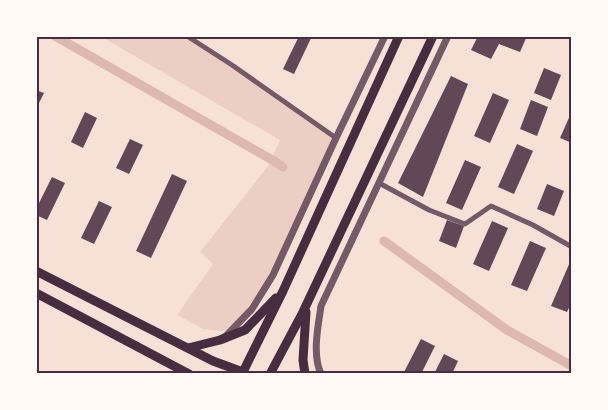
<svg xmlns="http://www.w3.org/2000/svg" width="608" height="410" viewBox="0 0 608 410" font-family="'Alegreya Sans',sans-serif">
<style>
.green{fill:#ebcfc5}
.lines{fill:none;stroke-linecap:round;stroke-linejoin:round}
.canal{stroke:#dcb8b0;stroke-width:9}
.building{fill:#644757}
.minor{stroke:#755966;stroke-width:5}
.tertiary{stroke:#755966;stroke-width:7}
.trunk{stroke:#4a2c40;stroke-width:9}
.neatline{fill:none;stroke:#4a2c40;stroke-width:2}
</style>
<rect width="100%" height="100%" fill="#f7e1d7"/>
<polygon class="green" points="100,36 187,36 336,138 273,275 252,309 230,332 203,329 177,315 213,264 200,252 268,166 280,140"/>
<g class="lines">
<g class="canal">
<polyline points="55,36 274,161 283,167"/>
<polyline points="384,241 507,330 572,366"/>
</g>
</g>
<g class="building">
<polygon points="299,36 312,36 294,74 283,69"/>
<polygon points="478,36 527,36 520,52 499,44 491,59 471,50"/>
<polygon points="544,68 561,75 551,100 534,93"/>
<polygon points="451,76 468,84 423,197 398,183"/>
<polygon points="36,90 44,93 36,109"/>
<polygon points="493,93 509,100 490,143 474,136"/>
<polygon points="531,100 548,107 537,136 520,129"/>
<polygon points="572,111 572,143 560,138"/>
<polygon points="85,112 97,118 83,148 71,142"/>
<polygon points="130,139 143,145 129,174 116,168"/>
<polygon points="517,144 533,151 514,194 498,187"/>
<polygon points="465,160 481,167 462,210 446,203"/>
<polygon points="172,174 187,181 151,258 136,251"/>
<polygon points="52,177 65,183 47,220 36,215 36,209"/>
<polygon points="547,184 564,191 554,216 537,209"/>
<polygon points="99,201 112,207 94,244 81,238"/>
<polygon points="447,220 464,226 456,248 439,241"/>
<polygon points="492,221 508,228 489,271 473,264"/>
<polygon points="530,241 546,248 527,291 511,285"/>
<polygon points="570,262 572,263 572,301 567,312 551,306"/>
<polygon points="421,339 435,346 421,374 403,374"/>
<polygon points="444,354 458,361 452,374 434,374"/>
</g>
<g class="lines">
<g class="minor">
<polyline points="187,36 232,65 336,138"/>
<polyline points="379,183 429,210 465,224 491,206 533,225 572,247"/>
</g>
<g class="tertiary">
<polyline points="225,337 252,309 273,275 336,138 385,36"/>
<path d="M321,374C312,354 318,327 321,306L448,36"/>
</g>
<g class="trunk">
<polyline points="36,271 213,361 243,372"/>
<polyline points="36,293 189,374"/>
<polyline points="188,348 220,340 245,330 276,298"/>
<polyline points="242,374 283,291 399,36"/>
<polyline points="270,374 303,312 433,36"/>
<polyline points="305,374 303,360 306,312"/>
</g>
</g>
<rect width="608" height="410" fill="none" stroke="#fffaf5" stroke-width="75"/>
<rect x="38" y="38" width="532" height="334" class="neatline"/>
</svg>
